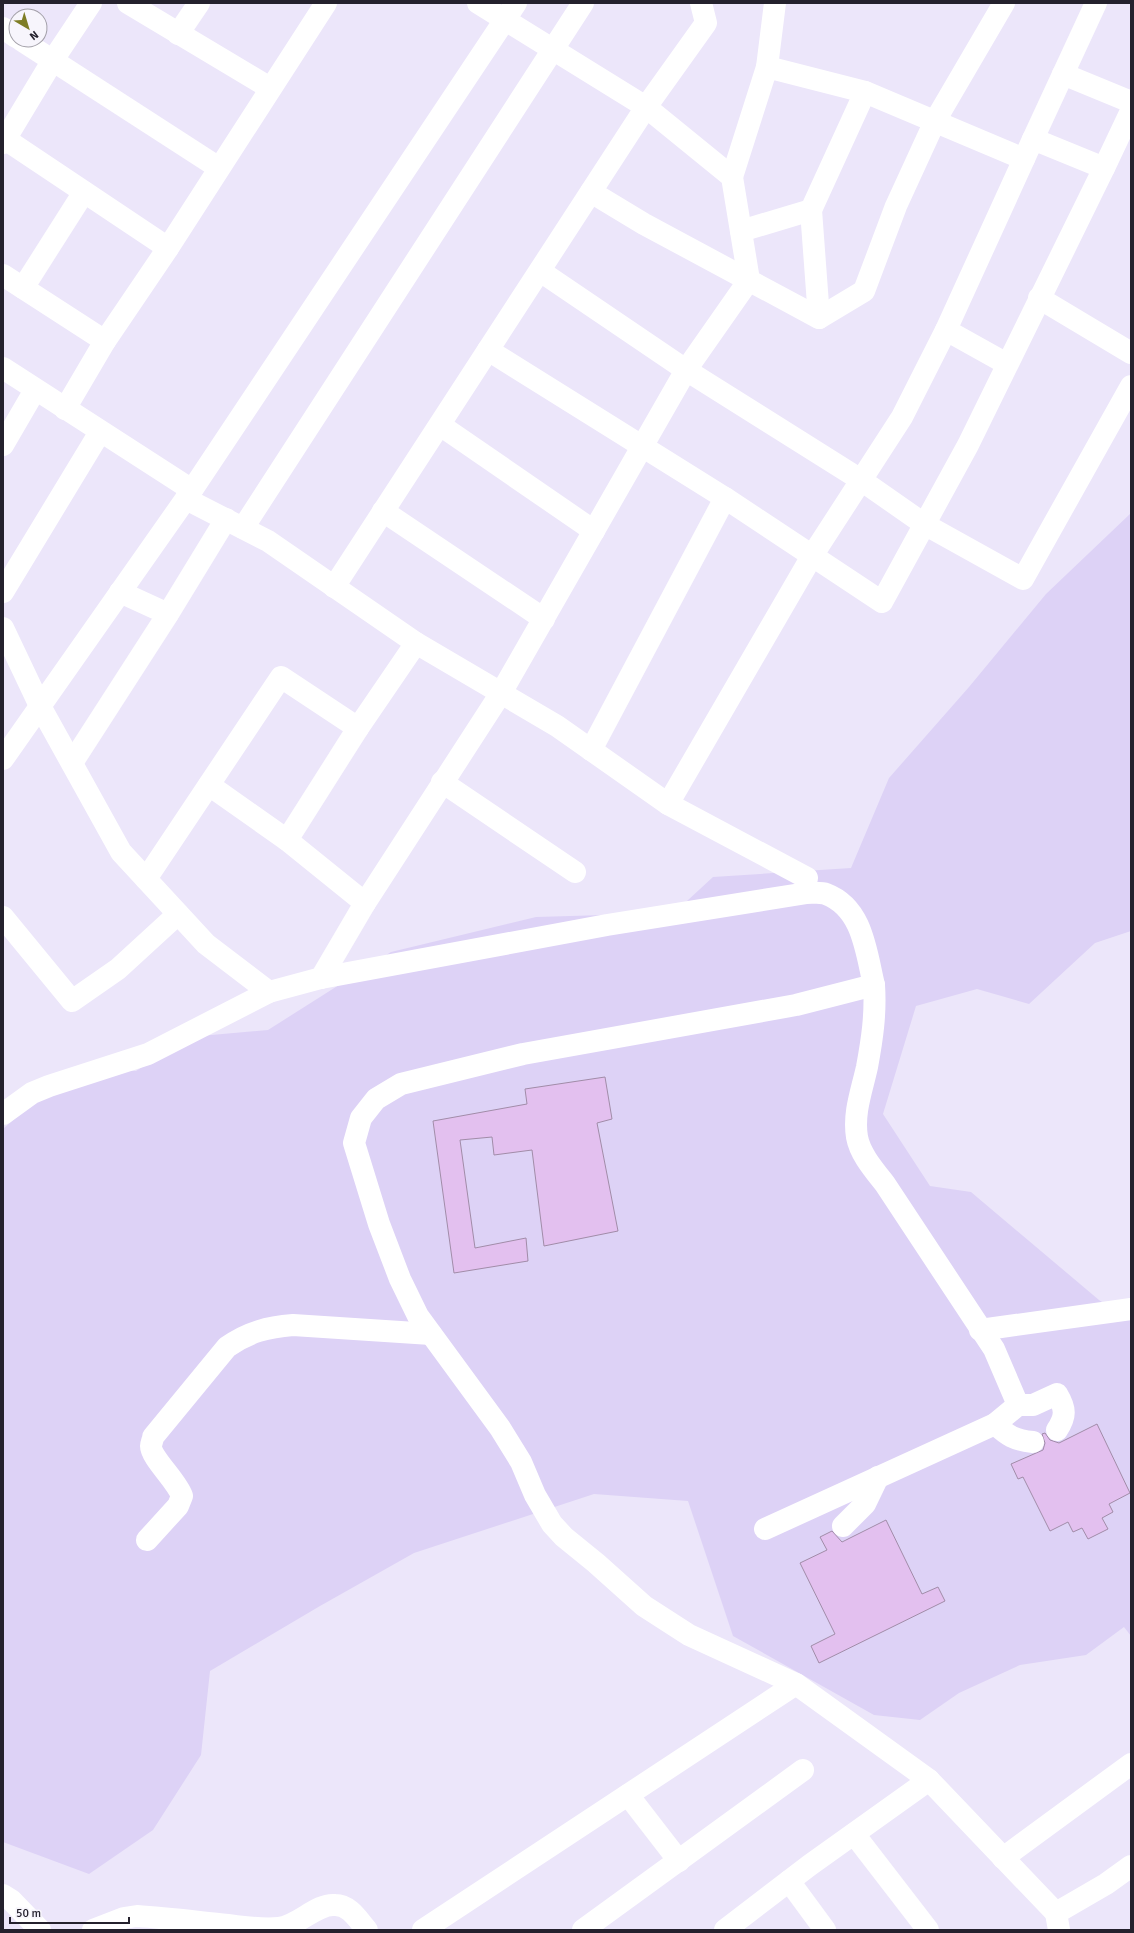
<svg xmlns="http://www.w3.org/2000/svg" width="1134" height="1933" viewBox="0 0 1134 1933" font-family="Signika,sans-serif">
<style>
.green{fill:#ddd2f6}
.building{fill:#e3c0ef;stroke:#a18ca8}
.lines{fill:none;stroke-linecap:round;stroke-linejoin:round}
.minor{stroke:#fff;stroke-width:22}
</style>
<rect width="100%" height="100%" fill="#ece6fa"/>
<polygon class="green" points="1131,513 1131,931 1095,943 1029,1004 977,989 916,1006 883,1114 930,1186 971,1192 1099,1300 1131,1321 1131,1636 1124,1627 1086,1655 1020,1665 959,1693 920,1720 874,1715 733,1636 688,1501 594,1494 414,1553 320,1606 210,1671 201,1755 153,1830 89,1874 3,1842 3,1129 40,1096 97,1070 136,1071 189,1037 268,1030 391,952 536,917 674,913 713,877 851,868 889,778 969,687 1046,594"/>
<g class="building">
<polygon points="605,1077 612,1119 597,1123 618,1231 544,1246 532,1150 494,1155 492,1137 460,1140 475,1248 526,1238 528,1261 454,1273 433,1121 527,1104 525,1089"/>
<polygon points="1097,1424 1130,1493 1109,1504 1113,1512 1102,1518 1108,1529 1088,1539 1082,1528 1073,1532 1068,1522 1050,1531 1023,1477 1018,1479 1011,1464 1043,1450 1045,1443 1042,1434 1045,1433 1050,1440 1059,1443"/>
<polygon points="886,1520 922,1594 938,1587 945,1601 819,1663 811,1646 835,1634 800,1563 827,1550 820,1537 832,1531 842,1542"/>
</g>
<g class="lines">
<g class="minor">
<polyline points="128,3 270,88"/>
<polyline points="3,28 16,37"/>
<polyline points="178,34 199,3"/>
<polyline points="21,40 219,168"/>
<polyline points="767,67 775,3"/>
<polyline points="1063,74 1131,102"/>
<polyline points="5,139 168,248"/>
<polyline points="1033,139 1096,3"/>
<polyline points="3,143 53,60 91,3"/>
<polyline points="1104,168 1131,111"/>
<polyline points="591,192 644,224 819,318 864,291 896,206 935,121 1004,3"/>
<polyline points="811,210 819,318"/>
<polyline points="741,231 811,210 865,92"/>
<polyline points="540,271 686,370 861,480 924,524 1023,579 1131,386"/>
<polyline points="3,275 105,341"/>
<polyline points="23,288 84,192"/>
<polyline points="1039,298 1131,353"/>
<polyline points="946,330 1007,364"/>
<polyline points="488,350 725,498 882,602 968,445 1104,168 1033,139 1024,159 865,92 767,67 732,177"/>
<polyline points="3,368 192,490"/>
<polyline points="65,409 105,341 168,248 326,3"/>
<polyline points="440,425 594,531"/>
<polyline points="3,445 35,390"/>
<polyline points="186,499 268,541 416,643 557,726 668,804 807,878"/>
<polyline points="383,511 544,619"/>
<polyline points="243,528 583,3"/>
<polyline points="334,587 646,107 706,23 701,3"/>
<polyline points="3,592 100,432"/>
<polyline points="120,592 168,614"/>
<path d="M3,628L40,706L121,852L206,944L269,992L321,978L607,925L807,893C813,893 821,892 826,894C863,908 866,952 874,985L796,1005L523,1054L401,1084L376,1099L361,1118L354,1143L379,1224L400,1279L418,1316L500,1428L521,1462L535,1495L552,1524L564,1537L596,1563L644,1606L689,1635L796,1684L929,1780L1056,1913"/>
<polyline points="591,750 725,498"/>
<polyline points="3,759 192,490 516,3"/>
<polyline points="72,763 168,614 226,519"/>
<polyline points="442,782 575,872"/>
<polyline points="209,785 287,840 365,903 501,693 686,370 749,280 732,177 646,107 478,3"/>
<polyline points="668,804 812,556 902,417 946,330 1024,159"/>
<polyline points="287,840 358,728"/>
<polyline points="146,879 281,677 358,728 416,643"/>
<polyline points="3,917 72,1001 118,969 178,914"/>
<polyline points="321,978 365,903"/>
<polyline points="3,1114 32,1093 49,1086 148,1054 269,992"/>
<polyline points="980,1330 1131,1309"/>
<path d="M1018,1405H1033L1057,1394C1066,1409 1066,1416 1057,1430"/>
<path d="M995,1424C1008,1436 1014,1440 1033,1442"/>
<polyline points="843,1526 865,1504 878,1477"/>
<path d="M765,1529L995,1424L1018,1405L994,1349L885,1184C874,1170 860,1154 857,1137C853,1113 862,1090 867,1067C872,1040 876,1014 874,985"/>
<path d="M147,1540L178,1506L182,1496C177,1481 151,1458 151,1446C151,1443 153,1440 153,1437L227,1347C248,1332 268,1327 293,1325L431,1334"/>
<polyline points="628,1795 679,1861"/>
<polyline points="854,1834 928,1930"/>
<polyline points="1003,1858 1131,1764"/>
<polyline points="789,1881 825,1930"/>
<polyline points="3,1895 11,1900 40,1930"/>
<path d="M93,1930L124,1918L137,1916C168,1918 198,1922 228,1925C245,1927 262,1930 279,1928C298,1926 317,1903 335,1905C350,1905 358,1920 367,1930"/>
<polyline points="423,1930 796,1684"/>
<polyline points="583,1930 803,1770"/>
<polyline points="725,1930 810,1865 929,1780"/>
<polyline points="1059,1930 1056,1913 1106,1884 1131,1866"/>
</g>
</g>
<rect width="1134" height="1933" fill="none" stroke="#24212d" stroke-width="8"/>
<g transform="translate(28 28) rotate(142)"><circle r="19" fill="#f7f5fc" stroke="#a3a0a9"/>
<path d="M0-3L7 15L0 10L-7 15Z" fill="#7e7d25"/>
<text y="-6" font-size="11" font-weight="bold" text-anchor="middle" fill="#24212d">N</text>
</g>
<path d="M10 1917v6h119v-6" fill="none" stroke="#24212d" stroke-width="2"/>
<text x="16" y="1917" font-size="12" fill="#24212d" stroke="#f7f5fc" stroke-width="3" paint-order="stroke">50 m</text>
</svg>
